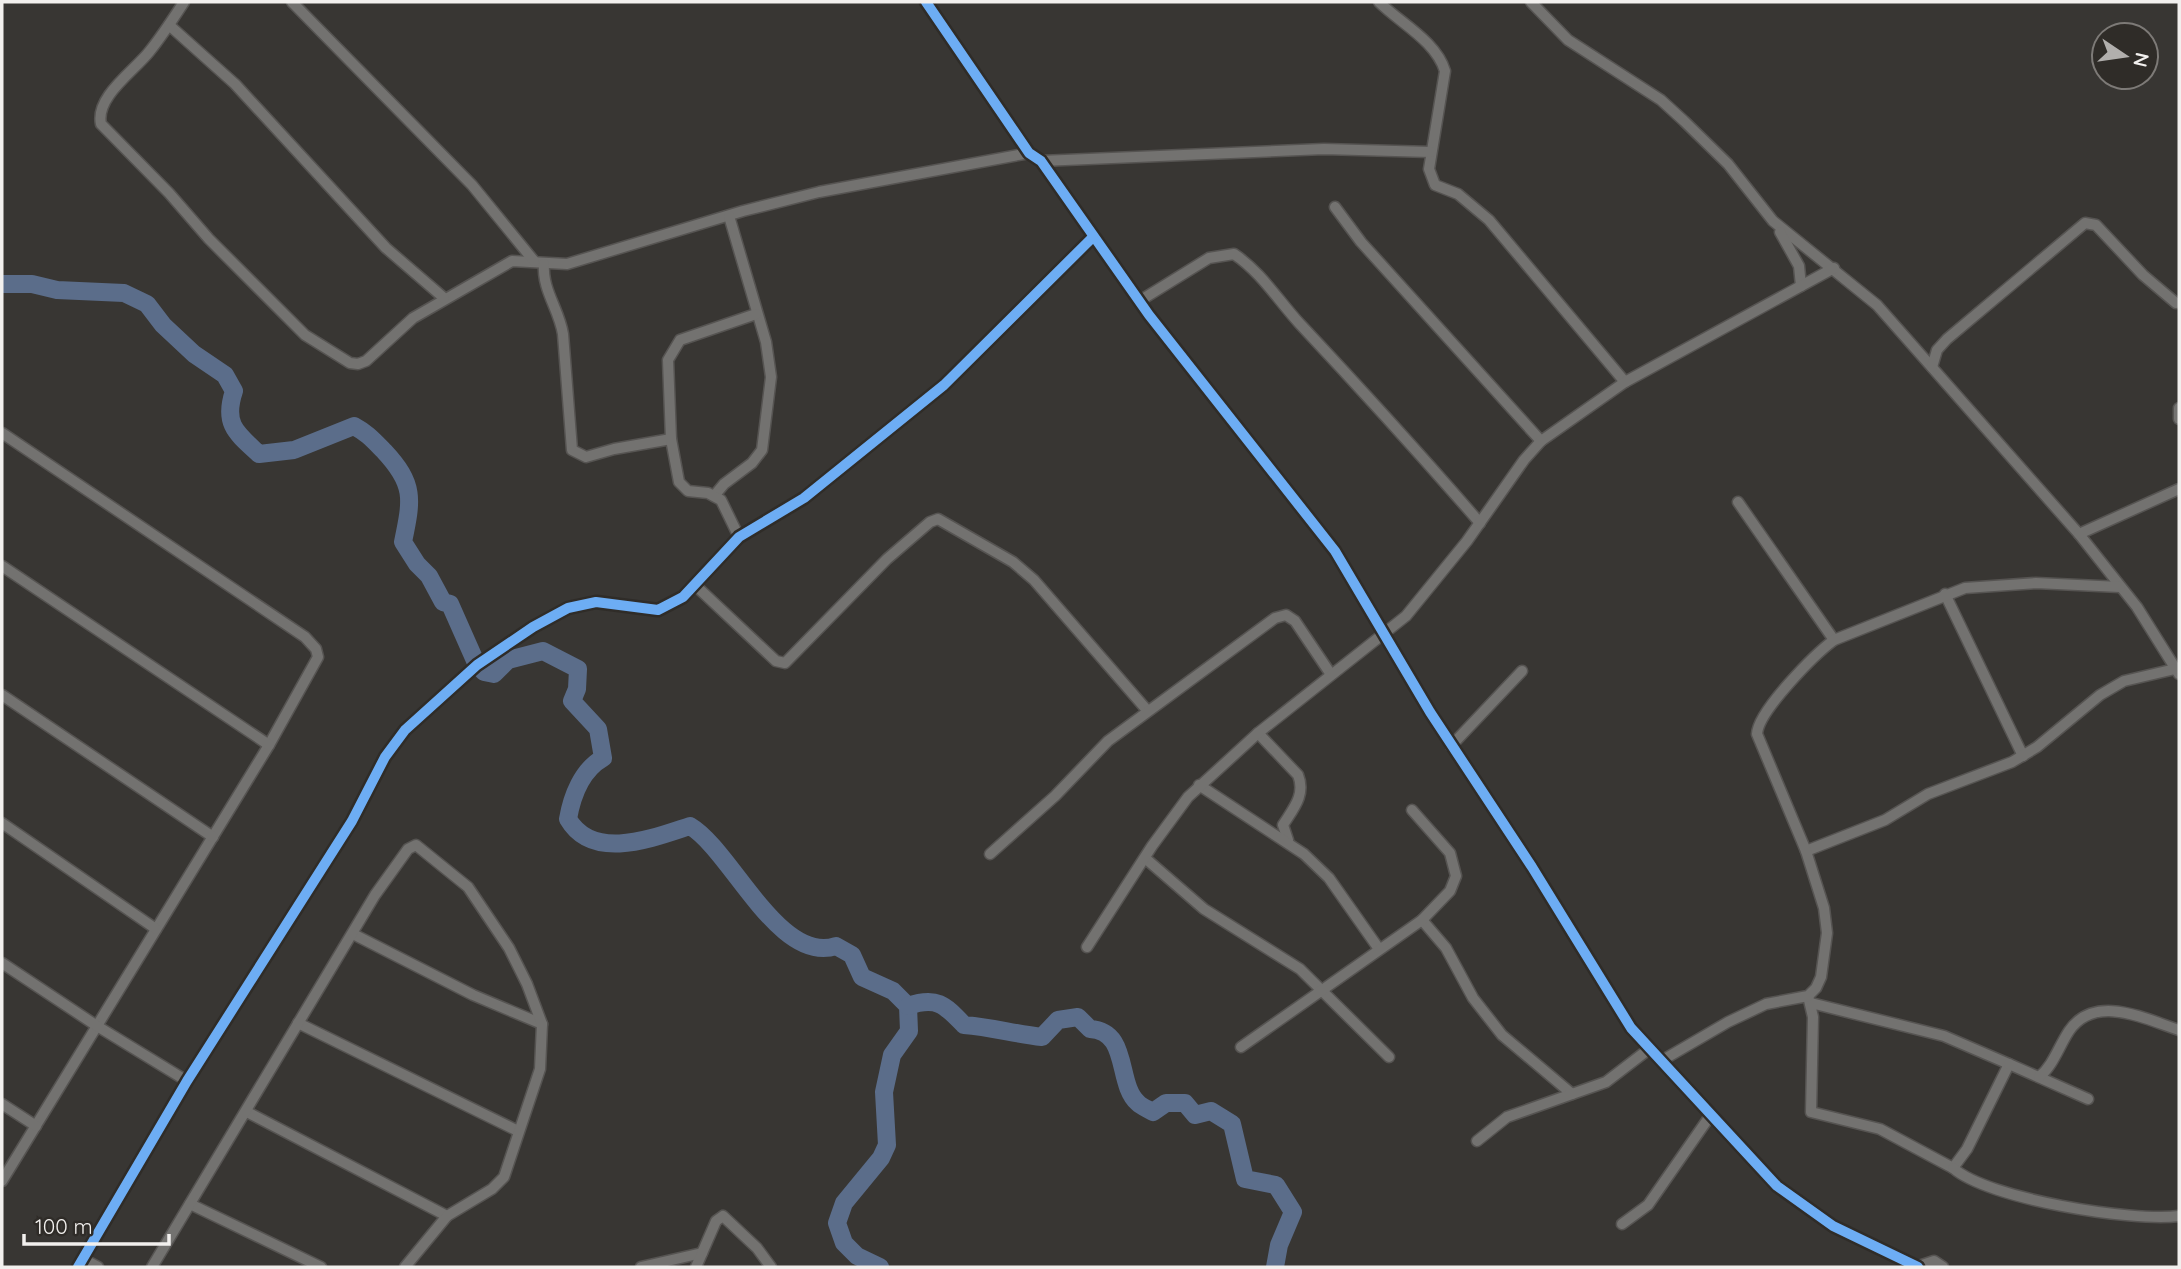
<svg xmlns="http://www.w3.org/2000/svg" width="2181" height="1269" viewBox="0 0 2181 1269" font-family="Quicksand,sans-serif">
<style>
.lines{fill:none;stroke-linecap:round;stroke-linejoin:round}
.river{stroke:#5b6d8a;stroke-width:18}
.street-casing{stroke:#565452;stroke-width:13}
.street{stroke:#737270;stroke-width:10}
.cycleway-casing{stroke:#2f2c28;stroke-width:15}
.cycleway{stroke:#6dadf4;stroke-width:10}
</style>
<rect width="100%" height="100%" fill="#383633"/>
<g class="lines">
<g class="river">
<path d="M2,284H32L57,290L124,293L147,304L163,325L194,354L225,375L234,391C223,424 236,433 259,454L294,450L354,426C367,433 373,440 384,451C415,484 412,499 403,542L417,564L429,576L443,602L450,604L477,665L484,672L494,674L508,660L543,651L578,669L577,689L572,701L598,729L603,758C582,770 572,796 568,819C593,862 653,838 690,826C731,850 779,965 836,946L852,955L862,977L893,991L908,1006L909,1031L892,1055L884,1092L887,1145L881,1158L844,1203L837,1223L844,1243L857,1256L880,1267"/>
<path d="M908,1006C937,996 945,1005 964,1025C991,1027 1015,1034 1042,1037L1058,1020L1078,1017L1090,1029C1130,1031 1116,1084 1138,1103C1142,1107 1148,1109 1153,1112L1166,1103H1185L1195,1115L1211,1111L1232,1124L1245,1179L1276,1185L1293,1212L1279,1245L1275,1267"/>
</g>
<defs>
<g id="street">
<path d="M184,2C173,19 162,36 149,52C134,71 95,97 101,124L169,193L209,239L305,335L350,363L358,364L366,361L413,318L512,261L567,264L743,211L819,192L1029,153"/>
<polyline points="292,2 472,185 534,261"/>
<polyline points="926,2 1029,153 1041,161 1149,315 1335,551 1430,712 1532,867 1631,1028 1777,1186 1833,1226 1918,1267"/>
<path d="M1379,2C1400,23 1436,41 1445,71L1429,169L1435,185L1458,194L1489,220L1625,382"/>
<polyline points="1531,2 1568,40 1661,100 1684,121 1728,164 1773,221 1877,305 2079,534 2137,607 2179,674"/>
<polyline points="169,25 235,84 386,248 444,298"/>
<polyline points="1041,161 1324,149 1431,152"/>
<polyline points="1335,207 1361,242 1541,441"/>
<polyline points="1780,232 1799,266 1801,286"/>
<path d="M544,264C542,290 559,309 563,334L572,450L586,457L614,449L671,439"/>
<path d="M1141,300L1209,258L1234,254C1261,272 1278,300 1300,324C1361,389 1421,455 1480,523"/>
<polyline points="1932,367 1937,350 1947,339 2085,223 2096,225 2143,275 2176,303"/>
<polyline points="2179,408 2179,419"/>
<polyline points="2,433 305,637 316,649 318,657 269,745 2,1181"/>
<polyline points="714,496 724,484 752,463 762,450 771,377 766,342 729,216"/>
<polyline points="1738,502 1834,640"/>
<polyline points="2079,534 2179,489"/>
<polyline points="739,537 721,500 708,493 688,491 679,482 671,439 668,360 680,340 756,314"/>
<polyline points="2,566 269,745"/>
<polyline points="695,585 776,661 785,663 887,559 930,522 938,519 1013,562 1034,580 1146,709"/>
<polyline points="1945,594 2023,756"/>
<polyline points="2,695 213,837"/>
<path d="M1258,733L1298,775C1306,795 1293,809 1283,825L1288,840"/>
<polyline points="1451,746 1522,671"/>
<polyline points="1199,785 1304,854 1329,878 1379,949"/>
<polyline points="2,823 156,929"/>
<polyline points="1806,851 1885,820 1928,794 2012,762 2037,747 2100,695 2124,681 2175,669"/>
<polyline points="990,854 1055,796 1108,741 1275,618 1286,615 1295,621 1330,673"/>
<polyline points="1145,858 1204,909 1300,969 1389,1057"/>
<polyline points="1422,920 1446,948 1473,998 1502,1035 1572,1094"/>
<polyline points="353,934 473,995 542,1024"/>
<polyline points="1087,947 1152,846 1188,797 1258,733 1406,616 1467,541 1524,460 1541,441 1625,382 1834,268"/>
<polyline points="2,963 97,1026 187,1081"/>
<polyline points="1808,996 1813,1017 1811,1112 1880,1129 1953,1168 1967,1149 2009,1064 1944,1036 1811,1003"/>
<polyline points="298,1023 518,1131"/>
<polyline points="1241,1047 1422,920 1450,891 1456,876 1450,853 1412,810"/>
<path d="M1661,1061L1728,1022L1766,1004L1808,996L1816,988L1821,977L1827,933L1824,908L1806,851L1757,734C1758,711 1815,654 1834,640L1965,588L2036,583L2120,587"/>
<polyline points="2009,1064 2088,1099"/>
<path d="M2039,1077C2053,1066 2059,1046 2069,1031C2095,993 2145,1019 2179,1030"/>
<polyline points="2,1104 36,1126"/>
<polyline points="247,1112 447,1216"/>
<polyline points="1477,1141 1507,1117 1606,1082 1649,1049"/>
<path d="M1953,1168C1988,1199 2132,1222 2179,1216"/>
<polyline points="190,1204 321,1267"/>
<polyline points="1622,1224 1648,1205 1710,1116"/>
<polyline points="83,1259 98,1267"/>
<polyline points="78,1267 187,1081 352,821 385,757 405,730 477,665 533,627 568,608 596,602 658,610 683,597 739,537 804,498 944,385 1093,237"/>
<polyline points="152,1267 375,895 408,849 416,845 468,887 509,948 527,984 542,1024 540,1069 504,1177 492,1189 447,1216 405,1267"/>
<polyline points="641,1267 702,1253"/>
<polyline points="696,1267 716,1221 723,1216 757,1248 771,1267"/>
<polyline points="1916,1267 1934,1261 1943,1267"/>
</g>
</defs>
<use href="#street" class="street-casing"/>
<use href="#street" class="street"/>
<defs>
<g id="cycleway">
<polyline points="926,2 1029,153 1041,161 1149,315 1335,551 1430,712 1532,867 1631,1028 1777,1186 1833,1226 1918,1267"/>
<polyline points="78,1267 187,1081 352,821 385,757 405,730 477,665 533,627 568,608 596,602 658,610 683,597 739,537 804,498 944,385 1093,237"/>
</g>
</defs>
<use href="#cycleway" class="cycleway-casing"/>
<use href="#cycleway" class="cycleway"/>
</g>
<rect width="2181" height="1269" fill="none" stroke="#f2f0ee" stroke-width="7"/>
<g transform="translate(2125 56) rotate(103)"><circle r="33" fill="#2f2c28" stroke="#7d7a77" stroke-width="2"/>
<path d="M0-5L12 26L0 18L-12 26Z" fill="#b1afad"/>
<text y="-10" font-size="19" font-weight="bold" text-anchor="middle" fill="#f2f0ee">N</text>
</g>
<path d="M24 1234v10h145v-10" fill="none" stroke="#f2f0ee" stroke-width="3.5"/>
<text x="35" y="1234" font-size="21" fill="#f2f0ee" stroke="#2f2c28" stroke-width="5" paint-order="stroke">100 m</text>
</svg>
